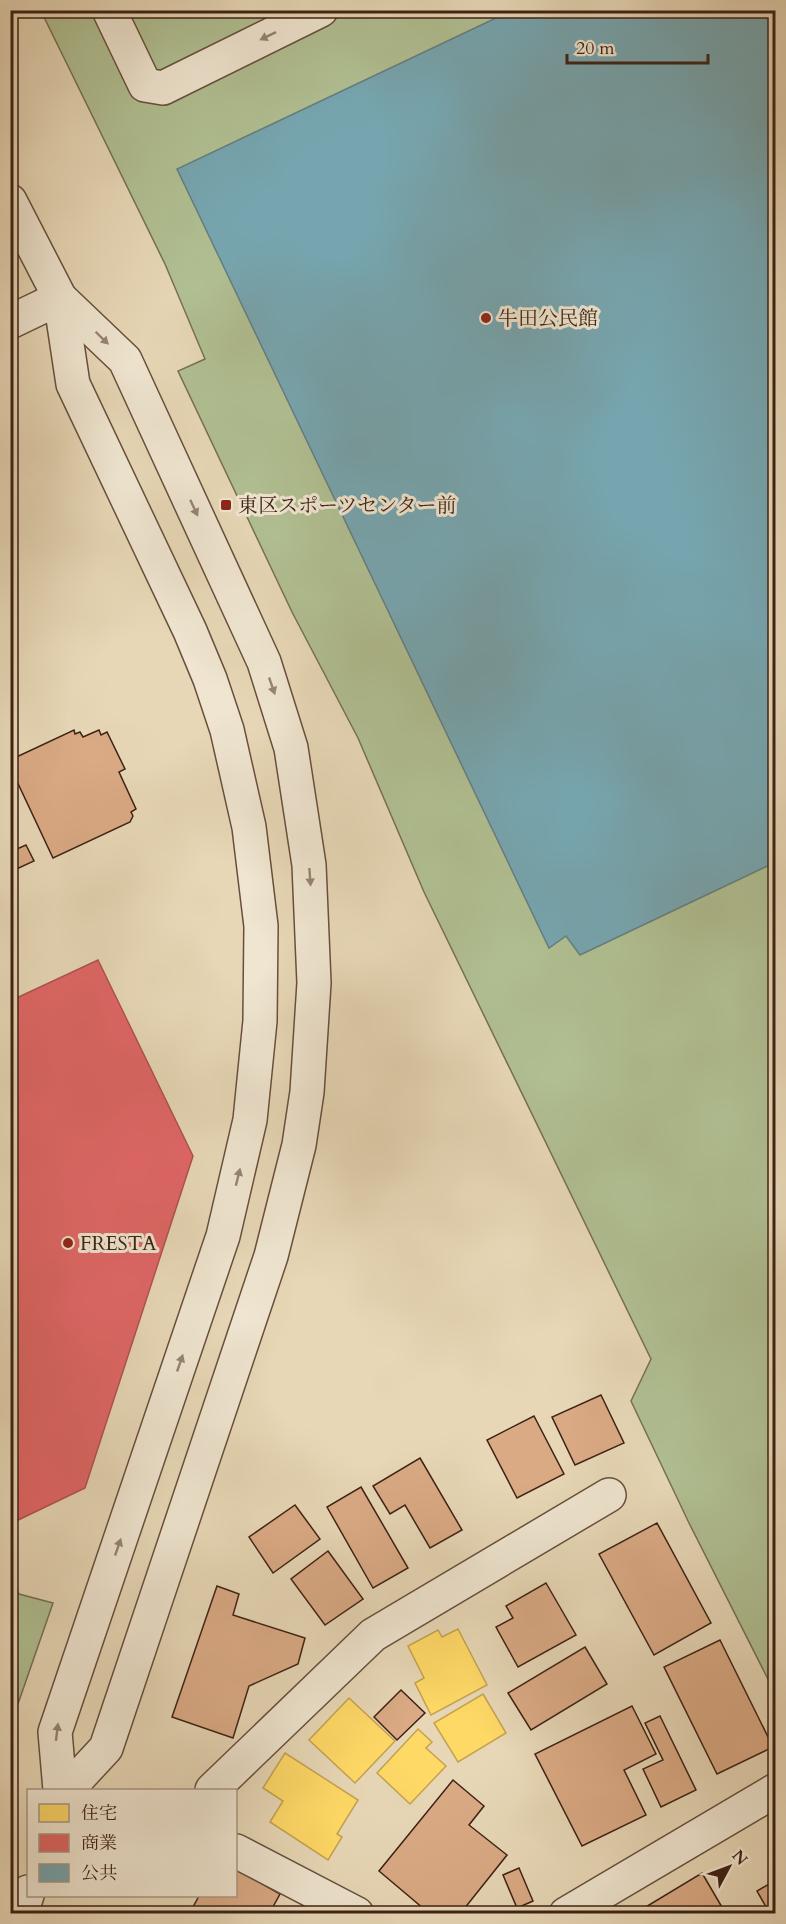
<svg xmlns="http://www.w3.org/2000/svg" width="786" height="1924" viewBox="0 0 786 1924" font-family="Cardo,'Noto Serif JP',serif">
<style>
.green{fill:#b0bf92;stroke:#777054;stroke-width:1.5}
.homes{fill:#ffd966;stroke:#c5a24e;stroke-width:1.5}
.shops{fill:#e06666;stroke:#af524e;stroke-width:1.5}
.public{fill:#76a5af;stroke:#657e81;stroke-width:1.5}
.building{fill:#daaa85;stroke:#3e2215;stroke-width:1.5}
.lines{fill:none;stroke-linecap:round;stroke-linejoin:round}
.minor-casing{stroke:#684f3d;stroke-width:36}
.minor{stroke:#efe5d0;stroke-width:33}
.oneway{fill:#968472}
.poi-dot{fill:#8f2418;stroke:#efe5d0;stroke-width:2}
.labels{text-anchor:middle;dominant-baseline:central;stroke-width:6;stroke-linejoin:round;paint-order:stroke}
.poi-label{font-size:20px;fill:#3e2215;stroke:#efe5d0;text-anchor:start}
</style>
<rect width="100%" height="100%" fill="#e7d7b6"/>
<filter id="stains"><feTurbulence type="fractalNoise" baseFrequency=".00333" numOctaves="4"/><feColorMatrix values="0 0 0 0 .2 0 0 0 0 .09 0 0 0 0 .02 0 0 0 .5 -.17"/></filter>
<radialGradient id="worn" r=".72"><stop offset=".6" stop-color="#630" stop-opacity="0"/><stop offset="1" stop-color="#630" stop-opacity=".3"/></radialGradient>
<g class="green">
<polygon points="41,11 775,11 775,1693 689,1523 631,1401 651,1359 424,892 358,738 292,612 178,371 205,359 165,264"/>
<polygon points="11,1575 19,1594 53,1603 11,1724"/>
</g>
<g class="homes">
<polygon points="458,1629 487,1685 431,1715 415,1683 424,1678 408,1646 438,1630 442,1637"/>
<polygon points="483,1694 506,1733 458,1762 434,1723"/>
<polygon points="349,1698 395,1741 355,1783 309,1740"/>
<polygon points="418,1729 432,1742 426,1748 446,1766 410,1804 377,1773"/>
<polygon points="285,1753 358,1800 337,1834 342,1837 328,1860 270,1822 283,1801 263,1788"/>
</g>
<polygon class="shops" points="98,960 193,1156 85,1488 10,1524 10,1001"/>
<polygon class="public" points="513,10 776,10 776,862 580,955 566,936 549,948 177,169"/>
<g class="building">
<polygon points="74,730 75,734 80,732 83,737 99,730 101,735 107,732 125,769 119,772 136,809 131,812 133,816 130,822 53,858 13,773 10,774 10,760"/>
<polygon points="26,845 34,861 10,872 10,852"/>
<polygon points="601,1395 624,1443 575,1465 552,1417"/>
<polygon points="534,1416 564,1474 517,1498 487,1440"/>
<polygon points="420,1458 462,1530 430,1548 405,1505 390,1514 373,1486"/>
<polygon points="361,1487 408,1568 373,1588 327,1507"/>
<polygon points="295,1505 320,1539 273,1573 249,1537"/>
<polygon points="657,1523 711,1623 654,1655 599,1554"/>
<polygon points="328,1551 363,1599 325,1625 291,1579"/>
<polygon points="546,1583 576,1635 518,1667 496,1627 513,1618 506,1606"/>
<polygon points="217,1586 239,1594 233,1615 305,1638 298,1664 249,1686 233,1738 172,1717"/>
<polygon points="720,1640 773,1747 717,1774 664,1667"/>
<polygon points="585,1647 607,1684 531,1730 508,1693"/>
<polygon points="401,1690 425,1713 397,1740 374,1717"/>
<polygon points="632,1706 656,1754 624,1770 646,1815 582,1846 535,1754"/>
<polygon points="660,1716 696,1790 661,1807 643,1769 663,1760 645,1723"/>
<polygon points="453,1780 484,1806 469,1825 507,1855 460,1914 430,1914 379,1871"/>
<polygon points="519,1868 533,1901 517,1908 503,1875"/>
<polygon points="236,1869 280,1894 269,1914 205,1914 193,1907 199,1896 236,1896"/>
<polygon points="702,1873 726,1914 634,1914"/>
<polygon points="776,1880 776,1914 770,1914 757,1891"/>
</g>
<g class="lines">
<defs>
<g id="minor">
<polyline points="109,10 145,85 163,88 321,10"/>
<polyline points="10,201 60,298 125,360 264,662 291,748 309,865 314,983 307,1092 299,1145 271,1256 106,1748 67,1790"/>
<polyline points="60,298 73,384 190,631 210,679 227,730 249,827 261,926 260,1021 250,1120 223,1236 55,1732 60,1790"/>
<polyline points="10,322 60,298"/>
<polyline points="212,1790 373,1635 609,1495"/>
<polyline points="236,1851 357,1914"/>
<polyline points="21,1914 28,1892"/>
<polyline points="566,1914 776,1790"/>
</g>
</defs>
<use href="#minor" class="minor-casing"/>
<use href="#minor" class="minor"/>
</g>
<defs><path id="oneway-solid" d="M-6-.8H1V-3.2L6.5 0L1 3.2V.8H-6Z" transform="scale(1.5)"/></defs>
<g class="oneway">
<use href="#oneway-solid" transform="translate(268 36) rotate(154)"/>
<use href="#oneway-solid" transform="translate(102 338) rotate(44)"/>
<use href="#oneway-solid" transform="translate(194 508) rotate(65)"/>
<use href="#oneway-solid" transform="translate(272 686) rotate(71)"/>
<use href="#oneway-solid" transform="translate(310 877) rotate(86)"/>
<use href="#oneway-solid" transform="translate(238 1177) rotate(-76)"/>
<use href="#oneway-solid" transform="translate(180 1363) rotate(-71)"/>
<use href="#oneway-solid" transform="translate(118 1547) rotate(-71)"/>
<use href="#oneway-solid" transform="translate(57 1732) rotate(-83)"/>
</g>
<g class="poi-dot">
<circle cx="486" cy="318" r="6"/>
<rect x="220" y="499" width="12" height="12" rx="3"/>
<circle cx="68" cy="1243" r="6"/>
</g>
<g class="labels">
<g class="poi-label">
<text x="498" y="318">牛田公民館</text>
<text x="238" y="505">東区スポーツセンター前</text>
<text x="80" y="1243">FRESTA</text>
</g>
</g>
<rect width="786" height="1924" fill="none" stroke="#e7d7b6" stroke-width="36"/>
<rect x="12" y="12" width="762" height="1900" fill="none" stroke="#3e2215" stroke-width="3"/>
<rect x="18" y="18" width="750" height="1888" fill="none" stroke="#3e2215" stroke-width="1.5"/>
<rect x="27" y="1789" width="210" height="108" fill="#efe5d0" stroke="#a89785" stroke-width="1.5"/>
<rect x="39" y="1804" width="30" height="18" fill="#ffd966" stroke="#a89785" stroke-width="1.5"/>
<text x="81" y="1819" font-size="18" fill="#3e2215">住宅</text>
<rect x="39" y="1834" width="30" height="18" fill="#e06666" stroke="#a89785" stroke-width="1.5"/>
<text x="81" y="1849" font-size="18" fill="#3e2215">商業</text>
<rect x="39" y="1864" width="30" height="18" fill="#76a5af" stroke="#a89785" stroke-width="1.5"/>
<text x="81" y="1879" font-size="18" fill="#3e2215">公共</text>
<g transform="translate(729 1867) rotate(49)" stroke="#efe5d0" stroke-width="4.5" paint-order="stroke">
<path d="M0-4.5L10 22L0 15L-10 22Z" fill="#3e2215"/>
<text y="-9" font-size="16" font-weight="bold" text-anchor="middle" fill="#3e2215">N</text>
</g>
<path d="M567 54v9h141v-9" fill="none" stroke="#3e2215" stroke-width="3"/>
<text x="576" y="54" font-size="18" fill="#3e2215" stroke="#efe5d0" stroke-width="4.5" paint-order="stroke">20 m</text>
<rect width="100%" height="100%" filter="url(#stains)"/>
<rect width="100%" height="100%" fill="url(#worn)"/>
</svg>
